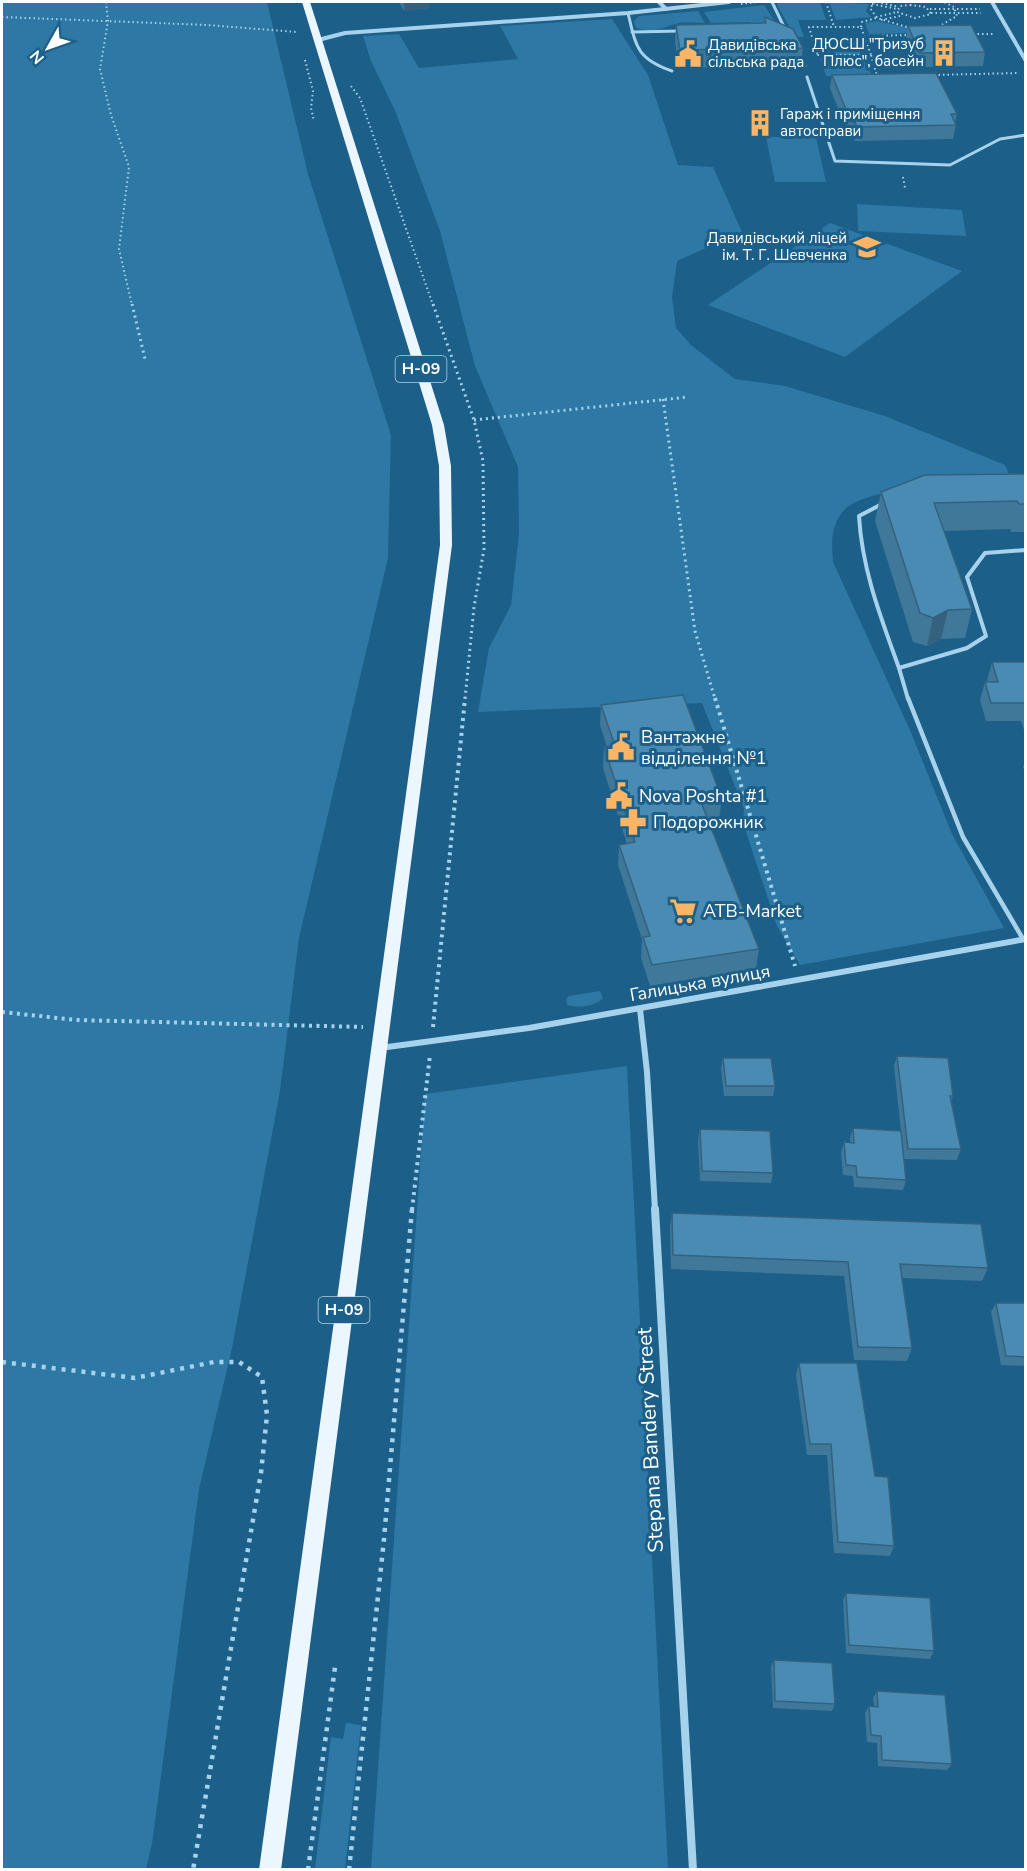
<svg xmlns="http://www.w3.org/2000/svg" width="1027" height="1871" viewBox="0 0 1027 1871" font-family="'Nunito Sans',sans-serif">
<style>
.green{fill:#2d78a5}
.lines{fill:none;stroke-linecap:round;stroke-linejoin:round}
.path-far3{stroke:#a6d2ec;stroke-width:2;stroke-dasharray:1.5 3;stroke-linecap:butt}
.path-far2{stroke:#a6d2ec;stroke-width:3;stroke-dasharray:2 4;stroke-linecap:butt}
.path-far1{stroke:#a6d2ec;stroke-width:4;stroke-dasharray:3 4.5;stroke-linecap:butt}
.path{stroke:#a6d2ec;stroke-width:4.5;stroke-dasharray:4 6;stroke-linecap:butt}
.service-far2{stroke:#a6d2ec;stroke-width:3}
.service-far1{stroke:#a6d2ec;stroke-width:4}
.service{stroke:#a6d2ec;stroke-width:4.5}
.minor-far2{stroke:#a6d2ec;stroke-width:4}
.minor-far1{stroke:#a6d2ec;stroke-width:6}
.minor{stroke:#a6d2ec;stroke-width:8}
.primary{fill:#ebf6ff;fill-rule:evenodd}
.wall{fill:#40789a}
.shaded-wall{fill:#34617d}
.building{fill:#4a8bb3;stroke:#34617d;stroke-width:1.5}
.labels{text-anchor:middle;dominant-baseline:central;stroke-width:6;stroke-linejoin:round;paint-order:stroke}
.far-poi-label{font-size:15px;fill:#fff;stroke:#1c5f89;text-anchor:end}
.shield{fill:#1c5f89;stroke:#bbcfdc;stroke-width:1.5}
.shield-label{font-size:16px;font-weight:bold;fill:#fff}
.poi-label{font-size:18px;fill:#fff;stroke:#1c5f89;text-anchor:start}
.street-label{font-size:18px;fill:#fff;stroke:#1c5f89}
.near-street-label{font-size:21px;fill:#fff;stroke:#1c5f89}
</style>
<rect width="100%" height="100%" fill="#1c5f89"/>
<g class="green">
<polygon points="2,2 267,2 308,174 391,435 388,558 299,938 280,1091 232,1348 199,1489 152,1844 146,1869 2,1869"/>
<polygon points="779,2 820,2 826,20 798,20 804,37 795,37 777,5"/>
<polygon points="829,2 869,4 866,11 871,17 836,20"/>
<polygon points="764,5 778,26 753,27 750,22 711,23 704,12"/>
<path d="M698,11L705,23C697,23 687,22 679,23C663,27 656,34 636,28L634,21L639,16Z"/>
<path d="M612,19L648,75L678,165L713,167L742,232L677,261L672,298L676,328L691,345L735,379L785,386L885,416L1005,465L1012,481C977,483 860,484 841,514C830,530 832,544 833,562L910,730L952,834L1004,928L800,965L777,926L743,823L744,809L702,703L478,712L489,648L511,605L519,534L518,467L475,366L440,231L396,113L371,61L363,36L399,34L419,68L518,59L500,26Z"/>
<polygon points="877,21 914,29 915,33 869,34 865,23"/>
<polygon points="817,39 833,39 834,41 826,42 830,52 855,52 851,42 845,42 843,39 858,39 864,55 823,55"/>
<polygon points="820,58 865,58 872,76 826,76"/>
<polygon points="766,137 816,137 826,182 775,182"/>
<polygon points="857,204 962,210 966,236 858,231"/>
<polygon points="830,223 962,271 845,357 708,305"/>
<path d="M600,991L603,998C595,1007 579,1008 567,1005L566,999L569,996Z"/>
<polygon points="627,1066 668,1869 371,1869 425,1094"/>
<polygon points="346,1723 361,1725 345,1869 315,1869 331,1737 343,1739"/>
</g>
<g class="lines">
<g class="path-far3">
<polyline points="106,2 108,21 100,69 111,115 129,167 119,249 132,305"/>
<polyline points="826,2 834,27"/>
<polyline points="875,2 870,8 877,18 910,28"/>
<polyline points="877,2 899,7"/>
<polyline points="741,4 758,2"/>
<polyline points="872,4 897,9"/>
<polygon points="910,5 926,7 931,14 915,18 897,12 900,6"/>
<polyline points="930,9 980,9"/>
<polyline points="931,13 981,13"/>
<polyline points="2,17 207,25 297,32"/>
<polyline points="876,17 897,12"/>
<polyline points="881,20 900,16"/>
<polyline points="861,27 862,22 876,18"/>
<polyline points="938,27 957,16 954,7 944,2"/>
<polyline points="973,34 995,34"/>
<polyline points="864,36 911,35"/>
<polyline points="817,54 809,27 861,27 871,55 817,55"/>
<polyline points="871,55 877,76"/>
<polyline points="305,60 313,91 311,108 314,121"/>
<polyline points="934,75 1019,73"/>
<polyline points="351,86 360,98 433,305"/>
<polyline points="903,177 905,188"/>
</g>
<g class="path-far2">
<polyline points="132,304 145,359"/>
<polyline points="433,304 474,420 483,461 484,549 474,607 465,699"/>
<polyline points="663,399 695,631 715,699"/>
<polyline points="474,420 688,397"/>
</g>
<g class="path-far1">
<polyline points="715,698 795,966"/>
<polyline points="2,1012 76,1020 363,1027"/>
<polyline points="433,1027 465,698"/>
<polyline points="412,1210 430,1055"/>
</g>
<g class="path">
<polyline points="2,1362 135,1378 214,1362 239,1362 262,1377 267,1415 261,1473 193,1870"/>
<polyline points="308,1870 335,1667"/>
<polyline points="349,1870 384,1539 412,1209"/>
</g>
<g class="service-far2">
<polyline points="772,2 785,29"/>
<path d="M628,13C636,47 637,59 672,71"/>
<polyline points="632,32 681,31"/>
<polyline points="799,55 805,66"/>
<polyline points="807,77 835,161 950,165 1000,139 1026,135"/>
</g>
<g class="service-far1">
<path d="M884,503L859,516C862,570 881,618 899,668"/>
<polyline points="908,699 899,668 967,648 986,636 967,577 985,553 1026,550"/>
</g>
<polyline class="service" points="908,698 963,837 1023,939"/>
<g class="minor-far2">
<polyline points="659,2 666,9"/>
<polyline points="992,2 1026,61"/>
<polyline points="318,40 345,33 628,13 729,2"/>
</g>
<g class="minor-far1">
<polyline points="640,1009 647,1072 655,1210"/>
<polyline points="380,1048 529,1028 1026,939"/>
</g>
<polyline class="minor" points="655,1209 693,1870"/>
<polygon class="primary" points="302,2 310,2 444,425 451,466 452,545 281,1870 259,1870 440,545 439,466 432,425"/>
</g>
<g class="wall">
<polygon points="399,2 428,2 429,8 404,11"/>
<polygon points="765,17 803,48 801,66 679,68 675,42 676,25 764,23"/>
<polygon points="908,26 985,52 983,66 918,67 906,40"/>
<polygon points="832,75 957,114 955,122 956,125 953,139 855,141 853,136 849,136 830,88"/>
<polygon points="1026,474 1026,532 1011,532 1010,529 944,531 972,609 965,638 941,639 927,646 913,642 875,521 881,492"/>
<polygon points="992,662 1026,662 1026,736 1021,721 986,721 980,700 985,682 988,682 987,680"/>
<polygon points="601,705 722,799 719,819 709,821 759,949 756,969 650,986 641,958 642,939 618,865 619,845 627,844 603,768 604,747 607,747 600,725"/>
<polygon points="1026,758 1026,775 1023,767"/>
<polygon points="897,1056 953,1096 951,1102 961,1149 957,1160 904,1159 894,1066"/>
<polygon points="723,1058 775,1086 773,1096 724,1096 721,1068"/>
<polygon points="853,1128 906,1180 903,1190 854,1187 853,1176 843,1175 841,1152 844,1142 850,1143 850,1138"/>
<polygon points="700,1129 773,1173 771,1183 700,1181 698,1139"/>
<polygon points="672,1213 988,1268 982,1281 902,1278 912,1348 907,1361 854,1360 844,1276 671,1269 670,1226"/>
<polygon points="996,1303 1026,1303 1026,1366 1001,1365 991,1312"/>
<polygon points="799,1363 875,1476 894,1546 890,1556 834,1553 827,1455 807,1455 796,1375"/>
<polygon points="846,1593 934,1651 930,1659 846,1653 843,1600"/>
<polygon points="774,1660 835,1704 832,1711 773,1708 771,1667"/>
<polygon points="877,1691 952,1764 947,1770 878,1766 877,1743 867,1742 865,1713 869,1706 874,1706 873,1698"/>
</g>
<g class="shaded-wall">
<polygon points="404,2 428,2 429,8 404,11"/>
<polygon points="948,610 941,639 927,646 933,618"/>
</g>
<g class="building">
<polygon points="765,17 793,29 803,48 680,50 676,25 766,23"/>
<polygon points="971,25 985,52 920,53 908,26"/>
<polygon points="936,73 957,114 951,114 956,125 857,127 855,122 851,122 832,75"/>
<polygon points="1026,474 1026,504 1019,504 1017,501 934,503 972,609 948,610 933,618 920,613 881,492 925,475"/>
<polygon points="992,662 1026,662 1026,703 991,703 985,682 998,682"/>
<polygon points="683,695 722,799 701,802 759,949 652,965 643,937 650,936 619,845 635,842 604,747 615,746 601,705"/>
<polygon points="897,1056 948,1058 953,1096 950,1096 961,1149 908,1149"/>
<polygon points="723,1058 771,1058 775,1086 726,1086"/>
<polygon points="853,1128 901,1131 906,1180 857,1177 856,1166 846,1165 844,1142 854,1143"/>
<polygon points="700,1129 770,1131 773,1173 702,1171"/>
<polygon points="672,1213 981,1224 988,1268 900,1264 912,1348 858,1347 848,1262 673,1255"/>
<polygon points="996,1303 1026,1303 1026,1357 1006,1356"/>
<polygon points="799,1363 857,1363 875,1476 888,1477 894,1546 838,1542 831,1444 810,1444"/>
<polygon points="846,1593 930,1598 934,1651 849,1645"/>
<polygon points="774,1660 832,1663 835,1704 775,1701"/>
<polygon points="877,1691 945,1695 952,1764 882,1760 881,1736 871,1735 869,1706 878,1707"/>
</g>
<defs>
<symbol id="building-bare" viewBox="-9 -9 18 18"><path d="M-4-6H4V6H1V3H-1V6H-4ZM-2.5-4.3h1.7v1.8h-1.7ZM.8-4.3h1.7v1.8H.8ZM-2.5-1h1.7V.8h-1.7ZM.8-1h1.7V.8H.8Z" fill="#fcb564" stroke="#1c5f89" stroke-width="2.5" paint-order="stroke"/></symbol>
<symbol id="civic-bare" viewBox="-9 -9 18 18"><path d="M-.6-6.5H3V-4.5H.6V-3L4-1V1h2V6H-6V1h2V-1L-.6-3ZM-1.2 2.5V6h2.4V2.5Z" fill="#fcb564" stroke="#1c5f89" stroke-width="2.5" paint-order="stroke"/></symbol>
<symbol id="school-bare" viewBox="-9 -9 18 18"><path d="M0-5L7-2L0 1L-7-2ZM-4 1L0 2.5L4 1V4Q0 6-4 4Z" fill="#fcb564" stroke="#1c5f89" stroke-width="2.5" paint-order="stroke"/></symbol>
<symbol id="pharmacy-bare" viewBox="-9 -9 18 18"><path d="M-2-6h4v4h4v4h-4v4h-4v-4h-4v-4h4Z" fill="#fcb564" stroke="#1c5f89" stroke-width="2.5" paint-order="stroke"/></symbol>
<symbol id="supermarket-bare" viewBox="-9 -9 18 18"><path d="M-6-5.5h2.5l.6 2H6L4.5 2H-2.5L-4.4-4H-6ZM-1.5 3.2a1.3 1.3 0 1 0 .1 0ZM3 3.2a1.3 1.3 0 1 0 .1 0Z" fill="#fcb564" stroke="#1c5f89" stroke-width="2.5" paint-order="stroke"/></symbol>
</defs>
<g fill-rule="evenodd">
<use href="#building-bare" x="925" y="34" width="38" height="38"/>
<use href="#civic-bare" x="669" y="35" width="38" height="38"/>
<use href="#building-bare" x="741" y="104" width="38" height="38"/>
<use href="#school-bare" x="848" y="228" width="38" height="38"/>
<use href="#civic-bare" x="602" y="728" width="38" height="38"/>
<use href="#civic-bare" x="600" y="777" width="38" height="38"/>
<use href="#pharmacy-bare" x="614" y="803" width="38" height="38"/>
<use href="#supermarket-bare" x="664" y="892" width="38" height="38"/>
</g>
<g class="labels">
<g class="far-poi-label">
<text x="924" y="44">ДЮСШ "Тризуб<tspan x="924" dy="17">Плюс", басейн</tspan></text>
<text x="708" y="45" text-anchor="start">Давидівська<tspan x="708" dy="17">сільська рада</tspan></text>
<text x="780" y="114" text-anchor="start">Гараж і приміщення<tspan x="780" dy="17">автосправи</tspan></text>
<text x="847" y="238">Давидівський ліцей<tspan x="847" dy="17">ім. Т. Г. Шевченка</tspan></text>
</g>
<g class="shield">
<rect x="395.5" y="356" width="51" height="26" rx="4.5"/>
<rect x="318.5" y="1297" width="51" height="26" rx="4.5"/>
</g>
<g class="shield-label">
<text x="421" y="369">Н-09</text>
<text x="344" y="1310">Н-09</text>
</g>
<g class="poi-label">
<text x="641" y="737">Вантажне<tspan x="641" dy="21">відділення №1</tspan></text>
<text x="639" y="796">Nova Poshta #1</text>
<text x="653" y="822">Подорожник</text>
<text x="703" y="911">ATB-Market</text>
</g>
<g class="street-label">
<text transform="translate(700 983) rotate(-10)">Галицька вулиця</text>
</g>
<g class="near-street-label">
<text transform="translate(650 1440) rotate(-93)">Stepana Bandery Street</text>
</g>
</g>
<rect width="1027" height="1871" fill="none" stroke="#ffffff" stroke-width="6"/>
<g transform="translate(48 48) rotate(230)" stroke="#1c5f89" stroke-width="4.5" paint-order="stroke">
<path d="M0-4.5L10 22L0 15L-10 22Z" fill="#ffffff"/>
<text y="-9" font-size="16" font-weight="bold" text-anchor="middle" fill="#ffffff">N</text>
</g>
</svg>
